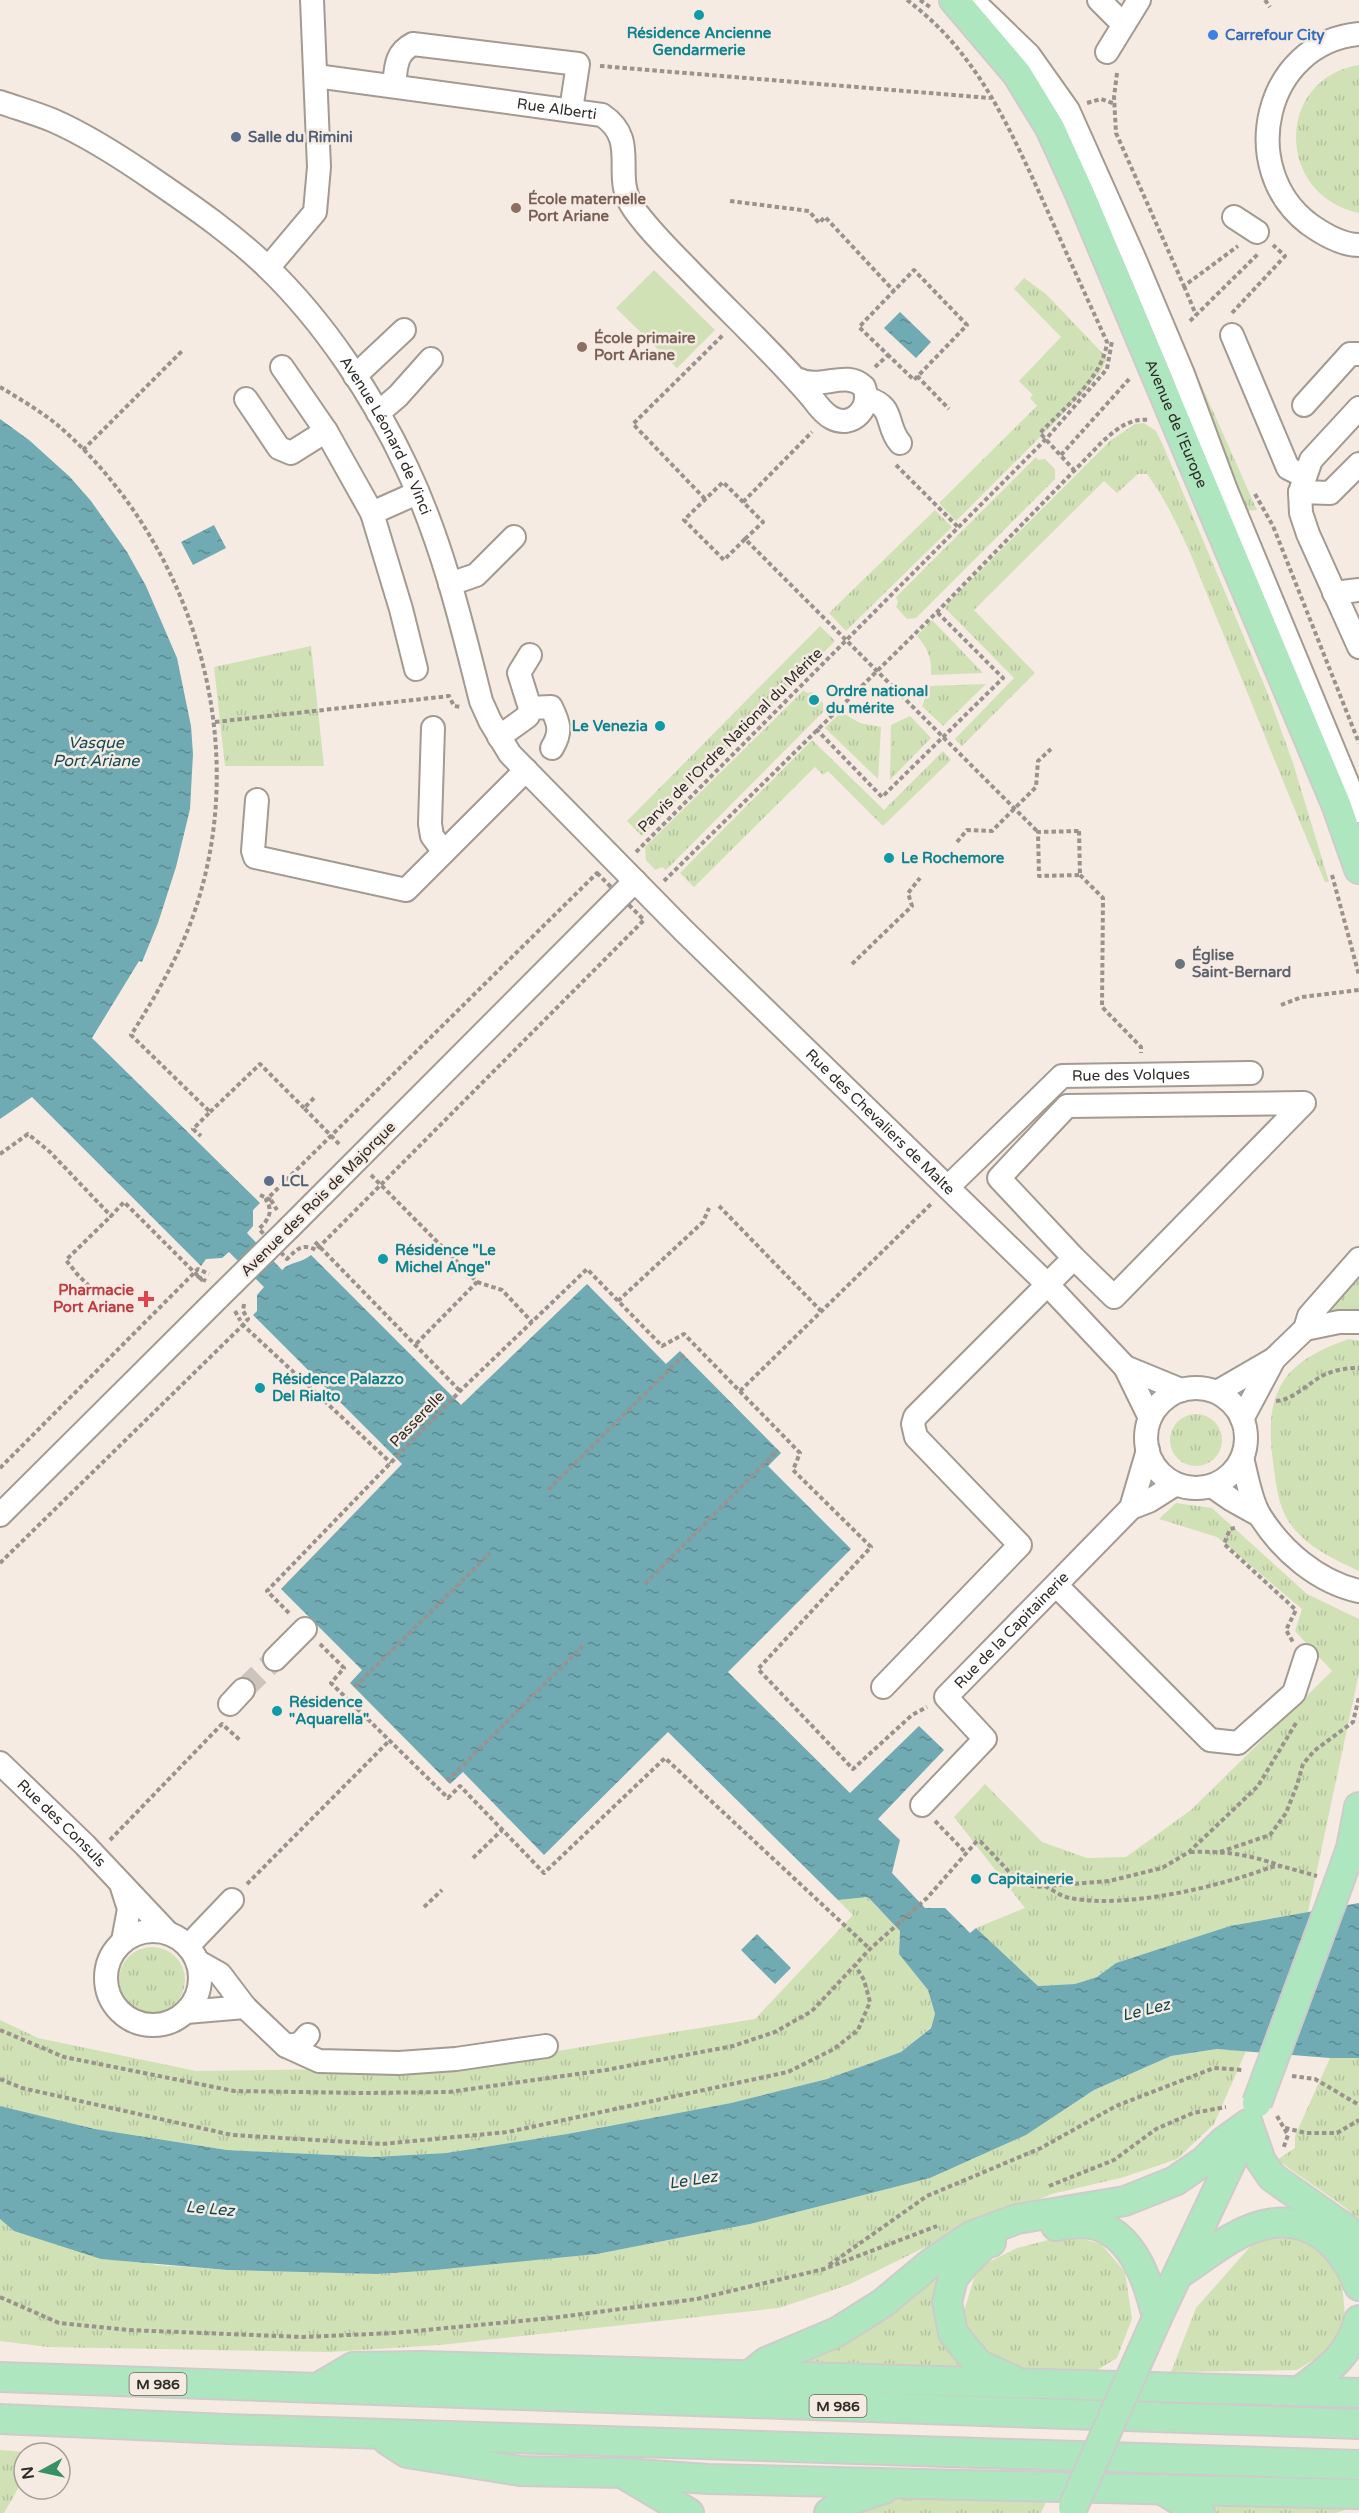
<svg xmlns="http://www.w3.org/2000/svg" width="1359" height="2513" viewBox="0 0 1359 2513" font-family="'Varela Round',sans-serif">
<style>
.grass{fill:url(#grass-tufts)}
.park{fill:#d0e1b6}
.water{fill:url(#water-ripples)}
.lines{fill:none;stroke-linecap:round;stroke-linejoin:round}
.minor-tunnel{stroke:#cdc5bd;stroke-width:22;stroke-dasharray:22 11;stroke-linecap:butt}
.minor-casing{stroke:#a39a91;stroke-width:26}
.major-casing{stroke:#cdcccb;stroke-width:32}
.path{stroke:#9a928c;stroke-width:4;stroke-dasharray:4.5 3;stroke-linecap:butt}
.minor{stroke:#fff;stroke-width:22}
.major{stroke:#aee6bf;stroke-width:28}
.minor-bridge-casing{stroke:#a39a91;stroke-width:26;stroke-linecap:butt}
.major-bridge-casing{stroke:#cdcccb;stroke-width:32;stroke-linecap:butt}
.path-bridge{stroke:#9a928c;stroke-width:4;stroke-dasharray:4.5 3;stroke-linecap:butt}
.minor-bridge{stroke:#fff;stroke-width:22}
.major-bridge{stroke:#aee6bf;stroke-width:28}
.culture-dot{fill:#0f9aa8;stroke:#f5ebe2;stroke-width:2}
.shop-dot{fill:#3f7fe0;stroke:#f5ebe2;stroke-width:2}
.service-dot{fill:#5c6f8a;stroke:#f5ebe2;stroke-width:2}
.education-dot{fill:#8d6e63;stroke:#f5ebe2;stroke-width:2}
.worship-dot{fill:#6b7280;stroke:#f5ebe2;stroke-width:2}
.health-dot{fill:#e0444e;stroke:#f5ebe2;stroke-width:2}
.labels{text-anchor:middle;dominant-baseline:central;stroke-width:5;stroke-linejoin:round;paint-order:stroke}
.shield{fill:#f5ebe2;stroke:#6a6560;stroke-width:1.5}
.shield-label{font-size:14px;font-weight:bold;fill:#2f2b28}
.culture-label{font-size:15px;font-weight:bold;fill:#0d838f;stroke:#f5ebe2;text-anchor:start}
.shop-label{font-size:15px;font-weight:bold;fill:#366cbe;stroke:#f5ebe2;text-anchor:start}
.street-label{font-size:15px;fill:#2f2b28;stroke:#f5ebe2}
.service-label{font-size:15px;font-weight:bold;fill:#4e5e75;stroke:#f5ebe2;text-anchor:start}
.education-label{font-size:15px;font-weight:bold;fill:#785e54;stroke:#f5ebe2;text-anchor:start}
.worship-label{font-size:15px;font-weight:bold;fill:#5b616d;stroke:#f5ebe2;text-anchor:start}
.health-label{font-size:15px;font-weight:bold;fill:#be3a42;stroke:#f5ebe2;text-anchor:end}
.water-label{font-size:16px;font-style:italic;fill:#13474e;stroke:#f5ebe2}
</style>
<defs>
<pattern id="grass-tufts" width="24" height="20" patternUnits="userSpaceOnUse" patternTransform="scale(1.5)"><rect width="24" height="20" fill="#d0e1b6"/><path d="M3 7l-1-3M5 7V3M7 7l1-3M15 17l-1-3M17 17v-4M19 17l1-3" fill="none" stroke="#b3c19c"/></pattern>
<pattern id="water-ripples" width="26" height="14" patternUnits="userSpaceOnUse" patternTransform="scale(1.5)"><rect width="26" height="14" fill="#70aab3"/><path d="M2 4q2-2 4 0t4 0M15 11q2-2 4 0t4 0" fill="none" stroke="#5c8b92"/></pattern>
</defs>
<rect width="100%" height="100%" fill="#f5ebe2"/>
<g class="grass">
<path d="M1359,65V213C1276,196 1274,79 1359,65Z"/>
<polygon points="1024,278 1046,294 1107,358 1101,371 1062,415 956,521 939,503 1037,406 1030,398 1033,395 1019,381 1061,337 1014,289"/>
<polygon points="1192,364 1257,510 1242,511 1185,368"/>
<path d="M1144,423L1156,431L1162,443L1268,694L1293,763L1329,882H1325C1288,795 1254,708 1218,621C1197,571 1179,518 1147,474H1138L1117,493L1104,481L974,610L1035,673L962,746L955,739L1014,678L944,607L1110,441L1135,424Z"/>
<polygon points="1036,457 1038,460 1045,459 1055,469 1055,479 916,618 907,619 896,607 898,602 896,597"/>
<polygon points="935,510 952,527 846,631 829,613"/>
<path d="M932,620L983,673L931,675C932,659 928,648 917,636Z"/>
<polygon points="820,626 835,641 642,836 627,821"/>
<polygon points="311,646 324,766 225,766 214,667"/>
<polygon points="986,684 943,726 922,706 930,686"/>
<polygon points="804,690 806,693 812,692 823,703 823,712 666,870 662,867 655,870 646,860 645,847"/>
<polygon points="841,712 860,723 881,727 878,779 825,728"/>
<polygon points="910,716 931,738 890,780 891,725"/>
<polygon points="812,740 884,810 943,751 951,760 883,826 828,771 823,775 815,767 694,887 680,873"/>
<polygon points="1359,1279 1359,1310 1326,1311"/>
<path d="M1349,1339L1359,1341V1571C1332,1558 1306,1547 1289,1522C1279,1508 1276,1485 1274,1469C1263,1396 1278,1363 1349,1339Z"/>
<circle cx="1196" cy="1440" r="26"/>
<polygon points="1176,1503 1212,1508 1307,1594 1359,1619 1359,1673 1308,1912 1230,1926 1116,1963 1097,1977 1075,1984 1038,1986 976,1928 1025,1908 954,1817 985,1784 1042,1842 1087,1858 1126,1857 1191,1810 1332,1671 1295,1631 1302,1609 1217,1537 1159,1519"/>
<polygon points="868,1897 900,1931 899,1954 928,1990 935,2014 931,2027 901,2052 827,2079 731,2103 567,2134 446,2153 374,2157 227,2150 95,2129 0,2106 0,2020 38,2038 196,2071 339,2069 346,2075 398,2071 551,2052 755,2019 853,1915 838,1900"/>
<circle cx="152" cy="1980" r="33"/>
<polygon points="1217,2049 1246,2051 1214,2124 1177,2159 1124,2177 1052,2194 950,2235 848,2285 779,2308 440,2345 330,2352 48,2347 0,2341 0,2219 14,2231 156,2265 227,2270 377,2274 597,2254 750,2224 930,2178 1026,2135 1094,2090 1171,2056"/>
<polygon points="1330,2058 1359,2058 1359,2222 1346,2208 1277,2160 1295,2148 1295,2136"/>
<polygon points="1068,2235 1101,2244 1125,2272 1132,2319 1117,2358 1097,2370 1017,2367 992,2356 972,2338 963,2315 977,2268 1017,2248"/>
<polygon points="1302,2238 1330,2255 1342,2284 1345,2316 1333,2348 1297,2370 1171,2372 1196,2308 1256,2240"/>
<polygon points="947,2260 962,2366 799,2361"/>
<polygon points="0,2450 38,2453 24,2453 24,2478 4,2513 0,2513"/>
<polygon points="896,2497 1046,2502 1041,2513 851,2513"/>
<polygon points="1203,2503 1359,2505 1336,2513 1214,2513"/>
</g>
<polygon class="park" points="654,270 715,330 677,368 616,308"/>
<g class="water">
<polygon points="900,312 931,342 916,358 884,328"/>
<path d="M0,419L29,440L70,477L91,501L127,552L146,586L177,658L191,726L193,754L190,809L176,867L158,923L142,962L139,961L92,1038L260,1203L253,1210V1226L247,1233L282,1270C291,1261 302,1263 311,1255L461,1405L587,1284L666,1364L680,1351L781,1453L768,1466L851,1549L728,1672L850,1793L919,1726L944,1750L878,1819L900,1840L892,1873L925,1908H945L970,1933L976,1928L1038,1986L1075,1984L1097,1977L1116,1963L1230,1926L1359,1903V2058H1330L1217,2049L1171,2056L1094,2090L1026,2135L930,2178L750,2224L597,2254L435,2270L377,2274L227,2270L101,2259L14,2231L0,2219V2106L95,2129L227,2150L374,2157L446,2153L567,2134L731,2103L827,2079L901,2052L931,2028L935,2014L928,1990L899,1954L900,1931L868,1897L838,1900L668,1732L544,1855L463,1772L450,1784L447,1781L350,1683L362,1670L281,1589L402,1464L253,1315L257,1311V1295L264,1287L229,1252L222,1258L206,1259L201,1266L32,1097L0,1119Z"/>
<polygon points="214,525 226,548 193,565 181,542"/>
<polygon points="757,1934 791,1968 775,1984 741,1950"/>
</g>
<g class="lines">
<polyline class="minor-tunnel" points="243,1690 275,1659"/>
<defs>
<g id="minor">
<polyline points="972,0 1029,55 1068,110 1135,260 1183,374 1226,490 1359,811"/>
<polyline points="1099,0 1123,24"/>
<path d="M1359,34C1264,43 1236,169 1309,224C1323,234 1342,245 1359,245"/>
<polyline points="1107,52 1139,0"/>
<path id="s1" d="M316,76L602,115C641,141 610,176 634,209C649,230 668,249 686,267C728,311 774,353 813,399C818,406 824,414 832,418C853,429 872,407 864,387C846,369 821,391 797,379"/>
<path d="M394,86C396,68 395,53 413,44L578,64L571,110"/>
<path id="s2" d="M0,102C17,108 35,113 52,120C89,136 124,159 157,182C195,208 234,235 268,268C324,322 374,397 407,468C442,542 461,621 481,701L490,721L510,754L684,931L1048,1285L1125,1367L1150,1418"/>
<polyline points="1234,217 1257,232"/>
<polyline points="268,268 315,212 319,167 312,0"/>
<polyline points="1232,335 1288,468 1304,476"/>
<polyline points="282,367 326,431 372,513 401,609 416,669"/>
<polyline points="355,376 404,330"/>
<polyline points="246,399 279,448 291,453 326,431"/>
<path d="M868,399C895,406 885,425 900,443"/>
<polyline points="1304,405 1350,354 1359,354"/>
<polyline points="1359,408 1311,460 1300,492 1301,513 1308,534 1359,647"/>
<polyline points="378,413 398,396 431,359"/>
<polyline points="1300,492 1330,493 1359,464"/>
<polyline points="372,513 417,493"/>
<polyline points="450,584 476,575 514,537"/>
<polyline points="1334,593 1359,590"/>
<path d="M530,708L551,707C559,723 562,732 552,748"/>
<polyline points="433,728 430,824 432,836 444,852"/>
<polyline points="499,737 528,716 530,708 519,673 530,655"/>
<polyline points="257,800 253,851 255,857 406,890 526,770"/>
<path id="s3" d="M948,1187L1062,1076L1251,1073"/>
<polyline points="290,1227 635,881"/>
<polyline points="1305,1329 1339,1322 1359,1322"/>
<polyline points="1125,1367 1181,1390"/>
<circle cx="1196" cy="1438" r="50"/>
<polyline points="1217,1392 1274,1359 1305,1329 1309,1316 1359,1259"/>
<polyline points="1242,1419 1274,1359"/>
<path d="M1242,1458C1247,1476 1250,1500 1260,1516C1282,1551 1318,1582 1359,1591"/>
<polyline points="1212,1486 1232,1500 1259,1515"/>
<polyline points="1131,1508 1148,1450"/>
<polyline points="0,1515 219,1297"/>
<polyline points="1057,1586 1210,1740 1238,1743 1294,1693 1306,1656"/>
<polyline points="275,1659 305,1629"/>
<polyline points="883,1687 1020,1545 916,1437 913,1424 915,1417 1074,1258 999,1178 1067,1106 1304,1103 1114,1297 1074,1258"/>
<polyline points="230,1704 243,1690"/>
<path id="s4" d="M0,1763L85,1845L168,1933"/>
<path id="s5" d="M922,1805L985,1739L946,1697L1131,1508L1149,1501L1176,1484"/>
<polyline points="121,1884 129,1909 123,1941"/>
<circle cx="153" cy="1978" r="47"/>
<polyline points="188,1946 232,1900"/>
<polyline points="197,1961 220,1974 245,2007 286,2046 300,2044 308,2035"/>
<polyline points="186,2012 245,2007"/>
<polyline points="286,2046 319,2061 399,2063 456,2059 546,2046"/>
</g>
<g id="major">
<path id="s6" d="M954,0L1017,74L1050,128L1080,194L1336,804L1359,869"/>
<polyline points="1339,1882 1351,1848 1359,1807"/>
<polyline points="1248,2124 1261,2161 1272,2177 1346,2229 1359,2246"/>
<path d="M1056,2226C1064,2225 1072,2223 1080,2223C1130,2223 1148,2279 1157,2318"/>
<polyline points="991,2242 986,2243 966,2262 953,2278 947,2302 953,2333 978,2364 1013,2380"/>
<path d="M1180,2273C1198,2262 1215,2247 1234,2237C1291,2205 1336,2229 1359,2286"/>
<polyline points="1157,2318 1246,2130"/>
<polyline points="750,2375 766,2362 837,2332 883,2303 931,2263 971,2236 1017,2219 1125,2201 1175,2181 1204,2161 1223,2142 1248,2124"/>
<polyline points="0,2377 1359,2424"/>
<polyline points="317,2388 353,2367 422,2366 1359,2393"/>
<path d="M1301,2390C1330,2368 1348,2357 1359,2320"/>
<polyline points="0,2419 227,2429 1359,2465"/>
<polyline points="387,2440 407,2453 520,2471 623,2473 708,2479 1359,2494"/>
<polyline points="627,2476 689,2513"/>
<polyline points="1161,2489 1200,2513"/>
<polyline points="829,2513 842,2503 884,2489"/>
</g>
</defs>
<use href="#minor" class="minor-casing"/>
<use href="#major" class="major-casing"/>
<g class="path">
<path d="M907,0C977,52 1009,127 1044,203C1065,250 1086,296 1107,342C1103,378 1064,408 1040,433L1074,470"/>
<polyline points="920,0 930,7"/>
<polyline points="1265,0 1270,7"/>
<polyline points="600,66 990,98"/>
<polyline points="1117,73 1114,97 1116,133 1184,286 1238,246"/>
<polyline points="1087,103 1101,99 1115,104"/>
<polyline points="730,201 809,211 819,223 825,217 894,291"/>
<polyline points="1184,286 1196,315"/>
<polyline points="1232,313 1285,256 1273,245"/>
<polyline points="1190,321 1258,254"/>
<polyline points="875,367 888,355 859,327 914,270 967,325 914,380 888,355"/>
<polyline points="917,376 949,409"/>
<path d="M0,387C20,399 42,412 60,427C199,550 257,758 187,932C172,968 152,1002 131,1035L210,1112L193,1129L201,1136"/>
<polyline points="83,450 182,351"/>
<polyline points="1061,455 1131,377"/>
<polyline points="896,465 959,528"/>
<polyline points="1255,494 1273,526 1359,743"/>
<polyline points="705,499 633,424 724,334"/>
<polyline points="743,502 812,432"/>
<polyline points="745,539 763,522 723,482 684,520 724,560 745,539 1038,832"/>
<polyline points="215,722 449,696 454,706 461,707"/>
<polyline points="816,729 882,797 1003,678 937,612"/>
<polygon points="1079,831 1080,875 1039,876 1038,832"/>
<polyline points="957,842 967,830 992,831 1036,787 1038,761 1051,749"/>
<polyline points="636,852 1046,439 1107,369 1112,341"/>
<path d="M597,873L644,920L316,1250C302,1243 297,1249 287,1259L259,1229C268,1220 274,1212 266,1200Z"/>
<polyline points="1080,875 1103,898 1102,1007 1141,1047 1141,1053"/>
<polyline points="1332,875 1359,975"/>
<path d="M664,881L937,612L1103,441C1117,429 1129,418 1149,420"/>
<polyline points="852,964 912,906 908,893 920,878"/>
<polyline points="1281,1005 1302,997 1359,990"/>
<polyline points="314,1098 304,1108 340,1145"/>
<polyline points="210,1112 260,1064 304,1108"/>
<polyline points="0,1154 28,1134 50,1152 111,1216 124,1202 204,1282"/>
<polyline points="371,1175 477,1282 415,1345"/>
<polyline points="260,1195 271,1200"/>
<polyline points="719,1206 821,1311"/>
<polyline points="315,1242 460,1391"/>
<polyline points="477,1282 502,1290 532,1322"/>
<polyline points="100,1297 77,1274 66,1260 111,1216"/>
<polyline points="618,1301 703,1222 709,1208"/>
<polyline points="244,1304 243,1311 248,1319 243,1325 391,1463"/>
<polyline points="740,1391 932,1203"/>
<path d="M1276,1401C1293,1400 1307,1384 1322,1376C1333,1370 1346,1368 1359,1368"/>
<polyline points="0,1468 198,1269 209,1274"/>
<polyline points="548,1490 684,1355"/>
<polyline points="1235,1528 1230,1529 1224,1544 1296,1610 1286,1630 1293,1642"/>
<polyline points="0,1563 243,1325 240,1320"/>
<polyline points="645,1584 778,1450"/>
<polyline points="289,1613 267,1591 460,1391 587,1269 662,1346 684,1334 800,1453 793,1470 871,1547 758,1669 853,1769 912,1715 927,1707"/>
<polyline points="320,1644 344,1668 331,1683 448,1798 460,1786 544,1873 665,1758 870,1949"/>
<polyline points="355,1687 490,1553"/>
<polyline points="447,1781 583,1646"/>
<polyline points="935,1821 966,1853"/>
<polyline points="110,1840 222,1724 241,1741"/>
<path d="M1190,1852C1225,1851 1246,1854 1279,1865"/>
<polyline points="1220,1852 1270,1835 1286,1813 1297,1785 1303,1764 1314,1751 1353,1722 1359,1697"/>
<polyline points="473,1858 502,1830"/>
<polyline points="247,1884 390,1740"/>
<path d="M1045,1886C1053,1890 1062,1897 1070,1898C1125,1909 1219,1887 1271,1867L1281,1866L1317,1876"/>
<polyline points="424,1907 442,1890"/>
<polyline points="0,2030 64,2057 234,2091 363,2093 449,2092 606,2070 733,2046 775,2032 812,2011 870,1949 927,1898 977,1841 981,1842 1016,1879 1035,1887 1109,1881 1162,1868 1189,1852 1258,1786 1296,1723"/>
<polyline points="1292,2076 1315,2079 1359,2105"/>
<polyline points="0,2079 22,2088 232,2135 382,2144 508,2132 788,2072 834,2049 858,2030 870,2002 864,1980 855,1965"/>
<polyline points="1277,2116 1288,2135 1283,2149"/>
<polyline points="1285,2128 1306,2133 1337,2133 1359,2120"/>
<polyline points="1049,2186 1114,2160 1156,2129 1193,2113 1226,2107"/>
<polyline points="829,2265 927,2196 1041,2148 1116,2106 1214,2068 1243,2070"/>
<polyline points="0,2297 59,2323 128,2330 303,2337 394,2333 552,2318 697,2299 824,2269 937,2226"/>
</g>
<use href="#minor" class="minor"/>
<use href="#major" class="major"/>
<defs>
<polyline id="minor-bridge" points="219,1297 290,1227"/>
<g id="major-bridge">
<polyline points="1257,2103 1339,1882"/>
<polyline points="1073,2507 1157,2318"/>
</g>
</defs>
<use href="#minor-bridge" class="minor-bridge-casing"/>
<use href="#major-bridge" class="major-bridge-casing"/>
<g class="path-bridge">
<polyline points="271,1200 277,1210"/>
<polyline points="197,1276 206,1281"/>
<polyline points="235,1311 240,1320"/>
</g>
<use href="#minor-bridge" class="minor-bridge"/>
<use href="#major-bridge" class="major-bridge"/>
</g>
<g class="culture-dot">
<circle cx="699" cy="15" r="6"/>
<circle cx="814" cy="700" r="6"/>
<circle cx="660" cy="726" r="6"/>
<circle cx="889" cy="858" r="6"/>
<circle cx="383" cy="1259" r="6"/>
<circle cx="260" cy="1388" r="6"/>
<circle cx="277" cy="1711" r="6"/>
<circle cx="976" cy="1879" r="6"/>
</g>
<circle class="shop-dot" cx="1213" cy="35" r="6"/>
<g class="service-dot">
<circle cx="236" cy="137" r="6"/>
<circle cx="269" cy="1181" r="6"/>
</g>
<g class="education-dot">
<circle cx="516" cy="208" r="6"/>
<circle cx="582" cy="347" r="6"/>
</g>
<circle class="worship-dot" cx="1180" cy="964" r="6"/>
<path class="health-dot" d="M143 1290h6v6h6v6h-6v6h-6v-6h-6v-6h6z"/>
<g class="labels">
<g class="shield">
<rect x="129.5" y="2373" width="57" height="22" rx="4.5"/>
<rect x="809.5" y="2395" width="57" height="22" rx="4.5"/>
</g>
<g class="shield-label">
<text x="158" y="2384">M 986</text>
<text x="838" y="2406">M 986</text>
</g>
<g class="culture-label">
<text x="699" y="33" text-anchor="middle">Résidence Ancienne<tspan x="699" dy="17">Gendarmerie</tspan></text>
<text x="826" y="691">Ordre national<tspan x="826" dy="17">du mérite</tspan></text>
<text x="648" y="726" text-anchor="end">Le Venezia</text>
<text x="901" y="858">Le Rochemore</text>
<text x="395" y="1250">Résidence "Le<tspan x="395" dy="17">Michel Ange"</tspan></text>
<text x="272" y="1379">Résidence Palazzo<tspan x="272" dy="17">Del Rialto</tspan></text>
<text x="289" y="1702">Résidence<tspan x="289" dy="17">"Aquarella"</tspan></text>
<text x="988" y="1879">Capitainerie</text>
</g>
<g class="shop-label">
<text x="1225" y="35">Carrefour City</text>
</g>
<g class="street-label">
<text stroke="none"><textPath href="#s1" startOffset="243">Rue Alberti</textPath></text>
<text stroke="none"><textPath href="#s6" startOffset="482">Avenue de l'Europe</textPath></text>
<text stroke="none"><textPath href="#s2" startOffset="524">Avenue Léonard de Vinci</textPath></text>
<text transform="translate(730 740) rotate(-45)">Parvis de l'Ordre National du Mérite</text>
<text stroke="none"><textPath href="#s3" startOffset="228">Rue des Volques</textPath></text>
<text stroke="none"><textPath href="#s2" startOffset="1390">Rue des Chevaliers de Malte</textPath></text>
<text transform="translate(318 1199) rotate(-45)">Avenue des Rois de Majorque</text>
<text transform="translate(417 1419) rotate(-46)">Passerelle</text>
<text stroke="none"><textPath href="#s5" startOffset="242">Rue de la Capitainerie</textPath></text>
<text stroke="none"><textPath href="#s4" startOffset="86">Rue des Consuls</textPath></text>
</g>
<g class="service-label">
<text x="248" y="137">Salle du Rimini</text>
<text x="281" y="1181">LCL</text>
</g>
<g class="education-label">
<text x="528" y="199">École maternelle<tspan x="528" dy="17">Port Ariane</tspan></text>
<text x="594" y="338">École primaire<tspan x="594" dy="17">Port Ariane</tspan></text>
</g>
<g class="worship-label">
<text x="1192" y="955">Église<tspan x="1192" dy="17">Saint-Bernard</tspan></text>
</g>
<g class="health-label">
<text x="134" y="1290">Pharmacie<tspan x="134" dy="17">Port Ariane</tspan></text>
</g>
<g class="water-label">
<text x="96" y="743">Vasque<tspan x="96" dy="18">Port Ariane</tspan></text>
<text transform="translate(1146 2010) rotate(-14)">Le Lez</text>
<text transform="translate(693 2180) rotate(-9)">Le Lez</text>
<text transform="translate(210 2209) rotate(5)">Le Lez</text>
</g>
</g>
<g transform="translate(42 2471) rotate(262)"><circle r="28" fill="#f5ebe2" stroke="#a69e98" stroke-width="1.5"/>
<path d="M0-4.5L10 22L0 15L-10 22Z" fill="#389166"/>
<text y="-9" font-size="16" font-weight="bold" text-anchor="middle" fill="#2f2b28">N</text>
</g>
</svg>
